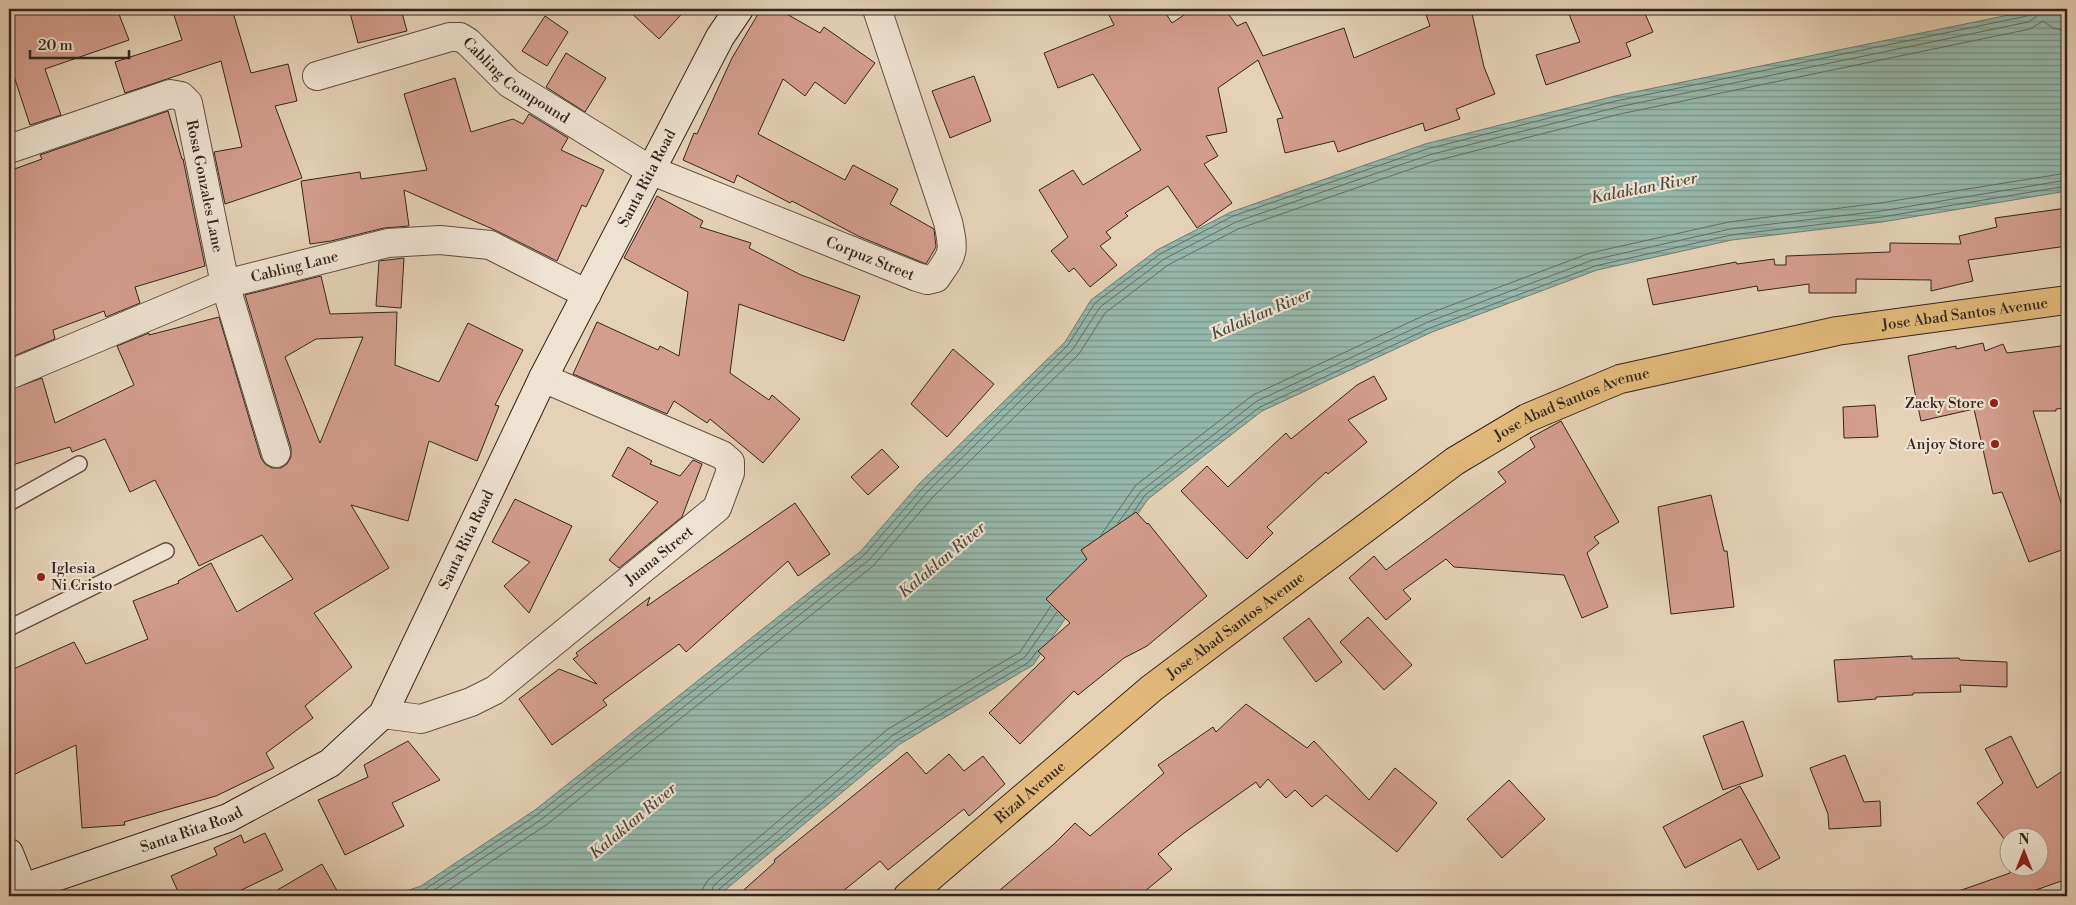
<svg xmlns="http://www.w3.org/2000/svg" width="2076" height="905" viewBox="0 0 2076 905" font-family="'Libre Bodoni',serif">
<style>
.water{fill:url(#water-rules);stroke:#6e7d73}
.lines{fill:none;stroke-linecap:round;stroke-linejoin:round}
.shore{stroke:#646e64;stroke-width:1}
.building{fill:#d39e8d;stroke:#33251d;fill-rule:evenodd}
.service-casing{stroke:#605043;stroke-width:18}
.minor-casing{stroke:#605043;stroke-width:30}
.secondary-casing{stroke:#33251d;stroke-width:30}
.trunk-casing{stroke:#33251d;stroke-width:30}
.service{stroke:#eee2d0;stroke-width:15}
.minor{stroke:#eee2d0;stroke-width:28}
.secondary{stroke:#eee2d0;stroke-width:28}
.trunk{stroke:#e2b97b;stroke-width:28}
.poi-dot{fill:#8f2418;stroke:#eee2d0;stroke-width:2}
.labels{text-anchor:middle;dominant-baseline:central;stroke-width:4.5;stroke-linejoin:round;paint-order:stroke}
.street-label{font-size:15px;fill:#33251d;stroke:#eee2d0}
.poi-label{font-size:15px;fill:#33251d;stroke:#eee2d0;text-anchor:end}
.water-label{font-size:16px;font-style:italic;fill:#4c4a41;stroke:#eee2d0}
</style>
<defs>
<pattern id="water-rules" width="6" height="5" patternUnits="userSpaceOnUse" patternTransform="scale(1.25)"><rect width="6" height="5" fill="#96b8ac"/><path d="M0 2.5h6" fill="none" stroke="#7b958b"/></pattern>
</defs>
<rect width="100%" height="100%" fill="#e5d2b6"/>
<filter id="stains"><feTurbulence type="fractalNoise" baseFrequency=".004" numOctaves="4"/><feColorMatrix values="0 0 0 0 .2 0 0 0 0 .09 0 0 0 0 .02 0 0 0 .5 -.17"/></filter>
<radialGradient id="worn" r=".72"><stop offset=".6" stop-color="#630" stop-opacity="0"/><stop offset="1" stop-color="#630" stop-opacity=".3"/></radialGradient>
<polygon class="water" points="2038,9 2067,12 2067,191 1882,222 1732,240 1597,270 1432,332 1262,411 1148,499 1033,665 900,744 718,896 392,896 421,886 535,810 861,551 919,484 1065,342 1091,300 1157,250 1231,212 1425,144 1615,96"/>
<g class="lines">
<g class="shore">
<polyline points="1133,513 1145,495 1260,407 1430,328 1595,266 1731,235 1882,217 2067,186"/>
<polyline points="1118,523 1141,491 1257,401 1428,322 1593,260 1730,229 1881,211 2067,180"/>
<polyline points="1101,535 1136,485 1253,395 1425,315 1590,253 1729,222 1880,203 2067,173"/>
<polyline points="407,896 424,890 538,814 864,555 923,488 1068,345 1095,303 1160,254 1233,216 1427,149 1616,101 2027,16 2031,13 2032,9"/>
<polyline points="425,896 542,819 869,560 927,492 1073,349 1100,307 1164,259 1236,222 1429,155 1618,107 2028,22 2036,17 2038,9"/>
<polyline points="439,896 546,825 873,566 933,497 1079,354 1105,313 1168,265 1238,229 1431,162 1620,114 2030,29 2043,21 2053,28 2067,31"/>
<polyline points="702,896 703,888 708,880 888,729 1020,652 1051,606"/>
<polyline points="709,896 714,885 893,735 1025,657 1057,612"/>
<polyline points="716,896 718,890 897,740 1029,662 1037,651"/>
</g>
</g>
<g class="building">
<polygon points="9,9 117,9 129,40 45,69 61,115 30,125 9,61"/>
<polygon points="172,9 232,9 251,73 288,64 297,101 275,106 302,178 225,204 214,152 242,147 221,61 125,93 115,62 182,40"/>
<polygon points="349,9 401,9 407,31 358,43"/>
<polygon points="627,9 686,9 659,39"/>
<polygon points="761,9 778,9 820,33 824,27 875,63 845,104 815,82 805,96 783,79 758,134 845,180 853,165 898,189 890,204 934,229 936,247 926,264 858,236 792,201 790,203 737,175 734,183 683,160 694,133 697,134 732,58"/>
<polygon points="1106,9 1163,9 1172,23 1193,9 1225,9 1237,26 1246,22 1263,56 1344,28 1354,58 1430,26 1424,9 1471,9 1484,67 1495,94 1456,109 1460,119 1425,131 1423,123 1338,152 1334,141 1285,153 1277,119 1283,118 1258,60 1218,88 1227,132 1206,136 1218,156 1204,164 1232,203 1197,228 1168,186 1125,213 1128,216 1106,232 1111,238 1100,246 1117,265 1090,287 1074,268 1069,272 1051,251 1068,237 1039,190 1073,170 1083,185 1141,150 1093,74 1058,88 1044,53 1114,25"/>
<polygon points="1567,9 1643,9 1653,32 1626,43 1631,56 1546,85 1536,55 1580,42"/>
<polygon points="545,16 568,32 547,66 522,51"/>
<polygon points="566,53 606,78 585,112 546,87"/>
<polygon points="974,76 991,121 950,138 932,91"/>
<polygon points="455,78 471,132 513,119 523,124 529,114 568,138 561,150 604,170 586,207 582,205 557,261 497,231 404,190 409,226 384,228 331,241 310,244 301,181 360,172 361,179 427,170 404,94"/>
<polygon points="168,111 182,159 183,159 205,266 135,287 140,303 106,317 104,311 53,330 55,339 9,358 9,171 42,159 40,155"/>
<polygon points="657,196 703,221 700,227 751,243 749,248 801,275 860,296 844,341 739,304 730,373 769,400 772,395 800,419 763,463 710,419 707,423 674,401 667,414 573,374 597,322 658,350 660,346 679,356 688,292 624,258"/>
<polygon points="2067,208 2067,246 1968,260 1973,281 1931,291 1931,280 1856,279 1856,293 1809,293 1809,284 1758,291 1757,286 1653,305 1647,279 1736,262 1737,264 1774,259 1775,265 1786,265 1786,256 1890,252 1890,243 1961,244 1959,236 1997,227 1995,218"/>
<polygon points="404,258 401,308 376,306 379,261"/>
<path d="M321,276L330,314L397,312L395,365L439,382L468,323L523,350L495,405L499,406L477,461L429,441L408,521L351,505L389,568L314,613L352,667L305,706L313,718L266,753L274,768L216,796L124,822L125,825L82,828L76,745L9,777V671L74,642L86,664L148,639L133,601L179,583L178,581L211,563L237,612L293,579L262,535L199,566L155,480L130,492L105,439L72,452L70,447L9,466V390L42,378L55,423L134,385L117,346L149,333V335L219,317L261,458L265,464L272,468H281L287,464L291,457V448L245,295ZM363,337L320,443L285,357L316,339Z"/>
<polygon points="1983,343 1985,351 2003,344 2007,353 2061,346 2067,387 2067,408 2056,409 2056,411 2033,411 2062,506 2067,504 2067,548 2029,562 2002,492 1993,494 1974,409 1921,421 1915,393 1908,356 1956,346 1956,349"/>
<polygon points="953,349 994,384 947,437 911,404"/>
<polygon points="1374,376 1387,399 1348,420 1367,442 1328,474 1326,472 1267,527 1273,533 1247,559 1181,491 1207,466 1228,487 1286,433 1291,439 1357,385"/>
<polygon points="1875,405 1878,437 1844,438 1843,407"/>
<polygon points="1561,421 1619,522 1594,537 1599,543 1587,553 1608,607 1582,618 1564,575 1454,567 1446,559 1403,590 1411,599 1386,620 1349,578 1374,556 1386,570 1506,482 1498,472 1535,447 1530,438"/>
<polygon points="628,447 652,461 650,464 680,476 693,460 702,464 682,517 619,568 609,560 658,502 612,476"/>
<polygon points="882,449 899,467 868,495 851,477"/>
<polygon points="1711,495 1724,551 1727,551 1734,607 1671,614 1658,507"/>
<polygon points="515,499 572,526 529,613 504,586 530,562 492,542"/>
<polygon points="795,503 830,554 798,576 788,561 686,652 679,644 603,700 607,705 552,745 519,699 559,669 597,684 573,659 578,656 576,653 650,597 647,606"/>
<polygon points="1136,512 1147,524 1148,523 1207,596 1147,646 1124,658 1078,695 1074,691 1020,744 989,713 1045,658 1038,651 1070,623 1046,599 1087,559 1081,550"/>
<polygon points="1368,617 1412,665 1384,690 1340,642"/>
<polygon points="1309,618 1342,662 1316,682 1283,638"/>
<polygon points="1912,656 1912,659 1959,658 1960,660 2007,662 2007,687 1960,685 1961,692 1913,693 1913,695 1876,697 1876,699 1838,702 1834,660"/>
<polygon points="1246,704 1307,748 1314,741 1369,800 1395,768 1437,803 1397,852 1326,795 1312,807 1295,790 1286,798 1268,779 1260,788 1256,782 1184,833 1158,854 1172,869 1139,896 993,896 1054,844 1075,823 1090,836 1164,773 1158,765 1213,727 1216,732"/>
<polygon points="1743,721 1763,776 1723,790 1703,736"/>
<polygon points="2011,736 2037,788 2067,768 2067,879 2019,896 1956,896 1956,892 2010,873 2009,868 2038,868 2038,838 2008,838 2008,866 2005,840 1977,803 2003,783 1985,749"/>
<polygon points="408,741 440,780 392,803 404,826 345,855 318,800 368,777 364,765"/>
<polygon points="907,752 926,774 949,754 964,771 983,756 1005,784 969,816 964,809 888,870 880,861 837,896 737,896 775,862 774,860"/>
<polygon points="1845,755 1864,802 1880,801 1881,826 1829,829 1828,814 1810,768"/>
<polygon points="1509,780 1545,819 1502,858 1467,819"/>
<polygon points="1740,786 1780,858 1758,870 1741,839 1685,868 1663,827"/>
<polygon points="265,833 283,870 229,896 180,896 171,876 217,855 214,848 241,835 244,843"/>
<polygon points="322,864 340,896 267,896"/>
</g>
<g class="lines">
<defs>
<g id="service">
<polyline points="9,503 79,464"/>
<polyline points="9,628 166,551"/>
</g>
<g id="minor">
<path id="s1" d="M317,76L450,37H460L468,42L509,83L650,170L917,277L927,280L936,278C953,253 955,254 948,222L877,9"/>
<path id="s2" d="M9,149L170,94L181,96L188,103L225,284L276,453"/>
<path id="s3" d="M9,375L225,284L388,243L440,240L490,245L587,294"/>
<path id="s4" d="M383,714L421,719L471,702L495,690L717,508L730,473V462L722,455L543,378"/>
</g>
<g id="secondary">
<polyline points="9,853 26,896"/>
<path id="s5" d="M23,888L228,818L330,763L383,714L543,378L720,37L739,9"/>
</g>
<g id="trunk">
<path id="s6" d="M908,896L1152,688L1455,461L1527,418L1620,379L1837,331L2067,300"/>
</g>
</defs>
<use href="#service" class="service-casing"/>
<use href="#minor" class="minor-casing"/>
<use href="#secondary" class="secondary-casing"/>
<use href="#trunk" class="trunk-casing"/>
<use href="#service" class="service"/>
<use href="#minor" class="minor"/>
<use href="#secondary" class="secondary"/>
<use href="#trunk" class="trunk"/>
</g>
<g class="poi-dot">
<circle cx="1994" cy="403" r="5"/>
<circle cx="1995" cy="444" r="5"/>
<circle cx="41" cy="577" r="5"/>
</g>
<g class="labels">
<g class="street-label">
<text stroke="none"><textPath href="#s1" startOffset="220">Cabling Compound</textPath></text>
<text stroke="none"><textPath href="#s5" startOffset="1002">Santa Rita Road</textPath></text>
<text stroke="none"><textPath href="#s2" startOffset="276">Rosa Gonzales Lane</textPath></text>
<text stroke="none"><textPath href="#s1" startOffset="619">Corpuz Street</textPath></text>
<text stroke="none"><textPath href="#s3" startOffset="306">Cabling Lane</textPath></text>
<text stroke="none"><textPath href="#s6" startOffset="1235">Jose Abad Santos Avenue</textPath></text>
<text stroke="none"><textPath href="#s6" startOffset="830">Jose Abad Santos Avenue</textPath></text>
<text stroke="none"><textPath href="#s5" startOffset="598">Santa Rita Road</textPath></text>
<text stroke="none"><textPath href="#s4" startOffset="330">Juana Street</textPath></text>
<text stroke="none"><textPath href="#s6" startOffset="425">Jose Abad Santos Avenue</textPath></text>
<text stroke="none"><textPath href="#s6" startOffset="160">Rizal Avenue</textPath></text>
<text stroke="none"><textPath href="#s5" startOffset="178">Santa Rita Road</textPath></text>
</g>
<g class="poi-label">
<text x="1984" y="403">Zacky Store</text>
<text x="1985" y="444">Anjoy Store</text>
<text x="51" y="568" text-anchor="start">Iglesia<tspan x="51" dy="17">Ni Cristo</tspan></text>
</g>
<g class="water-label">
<text transform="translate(1644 188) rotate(-11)">Kalaklan River</text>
<text transform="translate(1261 314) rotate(-23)">Kalaklan River</text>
<text transform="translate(942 560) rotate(-40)">Kalaklan River</text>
<text transform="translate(633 821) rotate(-40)">Kalaklan River</text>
</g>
</g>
<rect width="2076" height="905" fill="none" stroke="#e5d2b6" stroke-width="30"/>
<rect x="10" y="10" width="2056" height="885" fill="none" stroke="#33251d" stroke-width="2.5"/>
<rect x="15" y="15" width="2046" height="875" fill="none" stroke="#33251d"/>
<g transform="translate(2024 852)"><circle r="24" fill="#eee2d0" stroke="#a39688"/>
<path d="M0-4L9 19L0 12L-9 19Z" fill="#8f2418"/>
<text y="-8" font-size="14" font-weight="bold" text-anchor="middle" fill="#33251d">N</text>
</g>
<path d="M30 50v8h99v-8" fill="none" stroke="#33251d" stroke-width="2.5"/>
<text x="38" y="50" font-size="15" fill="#33251d" stroke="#eee2d0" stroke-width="4" paint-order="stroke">20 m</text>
<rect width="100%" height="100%" filter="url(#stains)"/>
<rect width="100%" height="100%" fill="url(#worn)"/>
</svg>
